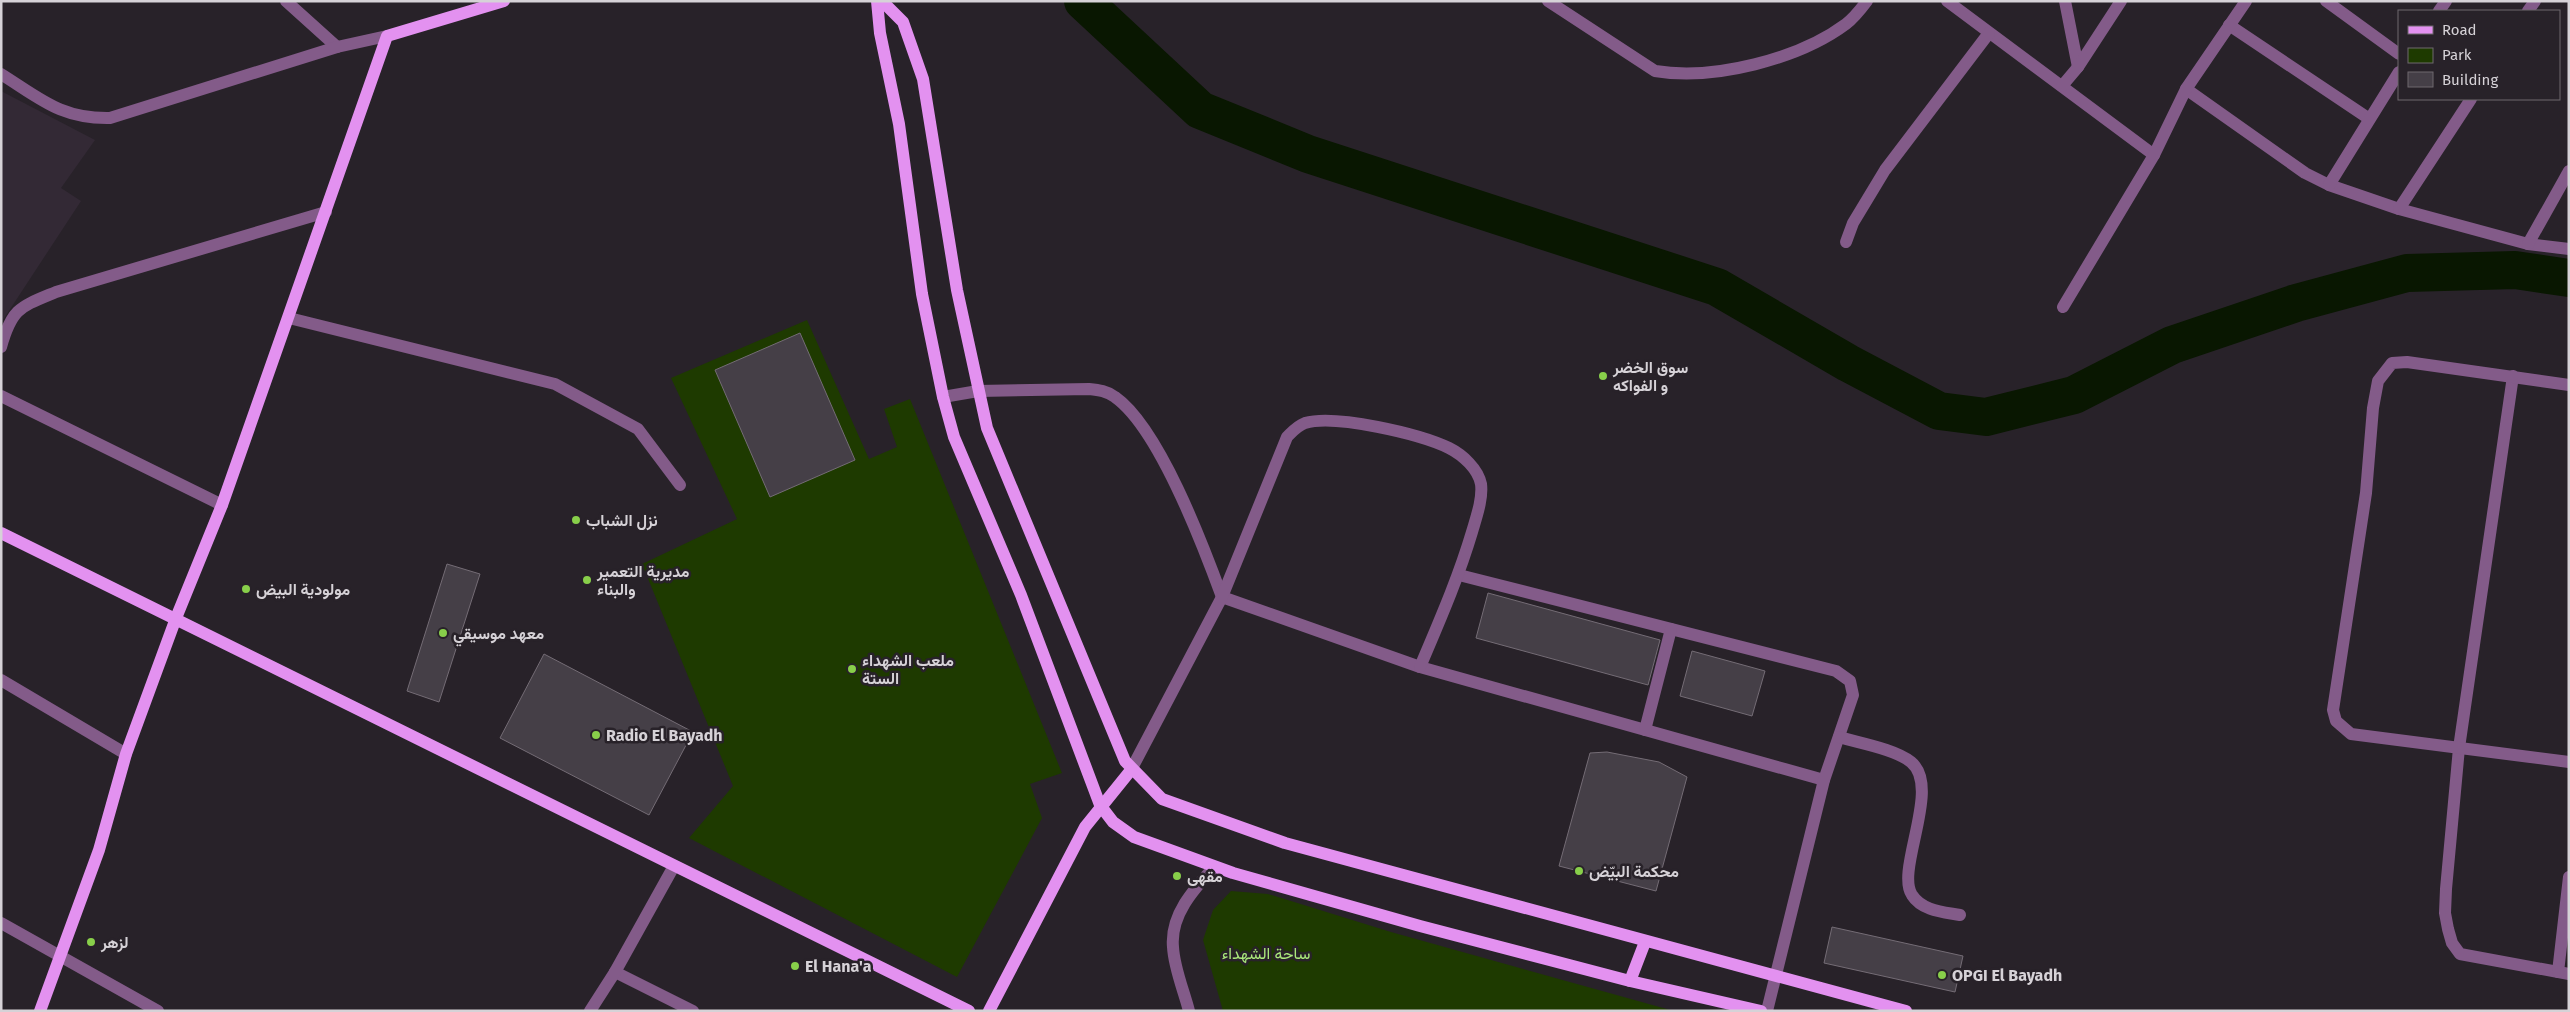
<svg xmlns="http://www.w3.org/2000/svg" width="2570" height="1012" viewBox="0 0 2570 1012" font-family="'Fira Sans',Vazirmatn,sans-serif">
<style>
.built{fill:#332935}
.green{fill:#1e3a00}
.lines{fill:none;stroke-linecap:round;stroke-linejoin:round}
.river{stroke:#091701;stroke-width:38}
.building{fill:#453f47;stroke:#746c75}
.minor{stroke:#835b89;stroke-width:12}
.major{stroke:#e391f0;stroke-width:12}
.poi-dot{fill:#88cf4a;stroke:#282229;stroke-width:2}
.labels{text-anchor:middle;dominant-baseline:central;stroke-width:5;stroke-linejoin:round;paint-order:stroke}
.poi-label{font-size:16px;font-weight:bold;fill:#d6d2d7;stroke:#282229;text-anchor:start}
.park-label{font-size:16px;fill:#aae87b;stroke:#282229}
</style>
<rect width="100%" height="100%" fill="#282229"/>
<polygon class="built" points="1,91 95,140 61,188 81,201 1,323"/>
<g class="green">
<polygon points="807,320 869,459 897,447 884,409 910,399 1062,773 1030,784 1042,818 957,977 689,838 733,786 642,564 737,519 671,378"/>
<polygon points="1231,891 1268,894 1391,932 1674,1011 1223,1011 1203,940 1213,910"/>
</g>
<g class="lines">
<polyline class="river" points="1083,1 1200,110 1308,154 1717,287 1848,363 1939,411 1986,417 2074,395 2172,345 2296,303 2407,273 2515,270 2569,278"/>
</g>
<g class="building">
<polygon points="800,333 855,460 770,497 715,370"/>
<polygon points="447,564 480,574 439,702 407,691"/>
<polygon points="1488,593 1660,640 1648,685 1476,638"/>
<polygon points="1692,651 1765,671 1752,716 1680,696"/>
<polygon points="544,654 693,732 649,815 500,738"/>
<polygon points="1607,752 1659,762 1687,777 1656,891 1559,866 1590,753"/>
<polygon points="1832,927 1963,956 1955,992 1824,963"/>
</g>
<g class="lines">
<g class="minor">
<polyline points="286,1 337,47"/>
<path d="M1548,1L1655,71C1713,81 1799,59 1846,24C1854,18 1861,9 1867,1"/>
<polyline points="1947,1 2154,155"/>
<polyline points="2065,1 2078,67"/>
<polyline points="2326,1 2399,54"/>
<polyline points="2439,11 2446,1"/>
<polyline points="2528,11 2535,1"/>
<polyline points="2229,25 2368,118"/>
<path d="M1,74C41,99 61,119 110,118L337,47L387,36"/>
<polyline points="2062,86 2078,67 2121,1"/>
<polyline points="2186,89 2305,173 2329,185 2399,209 2528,244 2569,249"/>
<polyline points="2329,185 2399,72"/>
<polyline points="2399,209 2471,99"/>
<polyline points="1846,242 1853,223 1885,170 1989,33"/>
<polyline points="2528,244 2569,171"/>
<polyline points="2063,307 2154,155 2186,89 2246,1"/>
<polyline points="289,318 555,384 638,429 680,485"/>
<path d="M1,347C12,308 20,307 56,292L326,212"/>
<polyline points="2513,376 2459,748 2446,889 2445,913 2448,929 2452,943 2460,954 2569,974"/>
<polyline points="2569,385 2407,362 2392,363 2378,381 2373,408 2366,493 2333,710 2336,721 2351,734 2569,762"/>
<polyline points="1,396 222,505"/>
<path d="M943,397L978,391L1089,389C1099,390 1107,391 1115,397C1159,428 1203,545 1222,597L1420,667L1824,780"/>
<polyline points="1459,575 1836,671 1850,681 1853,695 1824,780 1767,1011"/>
<polyline points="1,680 126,754"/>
<polyline points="1645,730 1671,629"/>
<path d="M1839,737C1859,743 1895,749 1911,762C1942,787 1895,870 1912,895C1922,911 1944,912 1960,915"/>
<path d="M1131,770L1222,597L1287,437C1293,431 1297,426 1305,423C1335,414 1420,434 1449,448C1463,455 1478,469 1481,484C1483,499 1476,518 1472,532C1458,579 1439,622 1420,667"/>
<polyline points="1,923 158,1011"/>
<polyline points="615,972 693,1011"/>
<polyline points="2558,972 2569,877"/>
<polyline points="590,1011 615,972 674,866"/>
<path d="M1189,1011C1184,991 1174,968 1173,947C1170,915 1194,889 1214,867"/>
</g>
<g class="major">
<polyline points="877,1 880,33 899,124 922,294 943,397 954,437 1021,595 1100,805 1113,822 1134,837 1233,873 1420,926 1630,981 1761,1011"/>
<polyline points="882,1 903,22 923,79 957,290 987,428 1125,761 1162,799 1285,843 1906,1011"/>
<polyline points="1,533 969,1011"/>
<polyline points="1630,981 1645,942"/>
<polyline points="40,1011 99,850 126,754 176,618 222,505 387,36 504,1"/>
<polyline points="989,1011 1085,827 1131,770"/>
</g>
</g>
<g class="poi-dot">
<circle cx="1603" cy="376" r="5"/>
<circle cx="576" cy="520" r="5"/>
<circle cx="587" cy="580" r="5"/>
<circle cx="246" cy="589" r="5"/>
<circle cx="443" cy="633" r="5"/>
<circle cx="852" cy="669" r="5"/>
<circle cx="596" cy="735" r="5"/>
<circle cx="1579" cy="871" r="5"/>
<circle cx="1177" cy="876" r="5"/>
<circle cx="91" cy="942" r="5"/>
<circle cx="795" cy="966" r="5"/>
<circle cx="1942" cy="975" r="5"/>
</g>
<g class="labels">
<g class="poi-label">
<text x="1613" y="367">سوق الخضر<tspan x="1613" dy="18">و الفواكه</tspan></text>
<text x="586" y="520">نزل الشباب</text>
<text x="597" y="571">مديرية التعمير<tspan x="597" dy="18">والبناء</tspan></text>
<text x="256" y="589">مولودية البيض</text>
<text x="453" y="633">معهد موسيقي</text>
<text x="862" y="660">ملعب الشهداء<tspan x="862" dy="18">الستة</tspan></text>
<text x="606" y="735">Radio El Bayadh</text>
<text x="1589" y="871">محكمة البيّض</text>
<text x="1187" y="876">مقهى</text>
<text x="101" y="942">لزهر</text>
<text x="805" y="966">El Hana'a</text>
<text x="1952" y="975">OPGI El Bayadh</text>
</g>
<g class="park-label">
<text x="1266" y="953">ساحة الشهداء</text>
</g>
</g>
<rect width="2570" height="1012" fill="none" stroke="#d6d2d7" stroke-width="5"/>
<rect x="2398" y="10" width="162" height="90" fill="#282229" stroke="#6e686f"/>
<rect x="2408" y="26" width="25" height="8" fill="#e391f0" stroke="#6e686f"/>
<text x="2442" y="35" font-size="15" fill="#d6d2d7">Road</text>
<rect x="2408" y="48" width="25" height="15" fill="#1e3a00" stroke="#6e686f"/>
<text x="2442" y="60" font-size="15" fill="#d6d2d7">Park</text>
<rect x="2408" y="72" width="25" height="15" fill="#453f47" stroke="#6e686f"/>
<text x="2442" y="85" font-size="15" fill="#d6d2d7">Building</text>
</svg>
